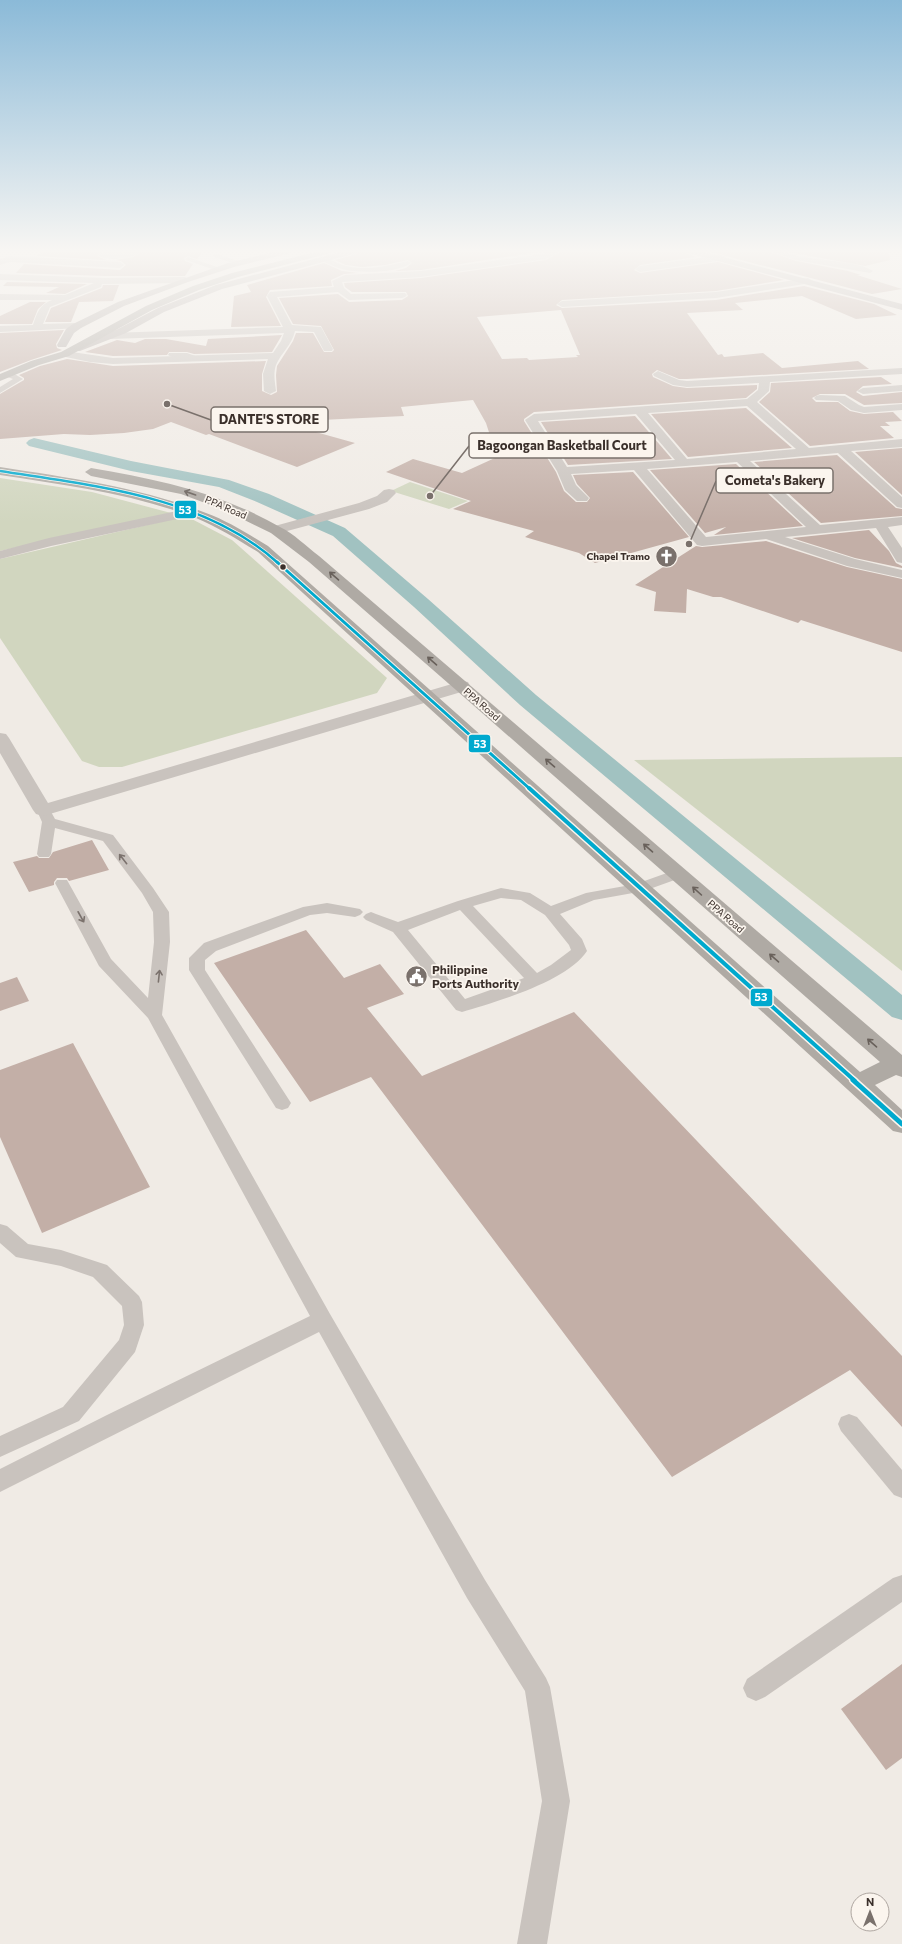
<svg xmlns="http://www.w3.org/2000/svg" width="902" height="1944" viewBox="0 0 902 1944" font-family="Commissioner,sans-serif">
<style>
.green{fill:#d1d6bf}
.lines{fill:none;stroke-linecap:round;stroke-linejoin:round}
.canal{fill:#a1c2c1;fill-rule:evenodd}
.building{fill:#c3afa7;fill-rule:evenodd}
.lane{fill:#c9c3be;fill-rule:evenodd}
.street{fill:#c9c3be;fill-rule:evenodd}
.primary{fill:#b8b1ad;fill-rule:evenodd}
.highway{fill:#afaaa4;fill-rule:evenodd}
.bus-1-far3-casing{stroke:#fbf5ee;stroke-width:4}
.bus-1-far2-casing{stroke:#fbf5ee;stroke-width:5}
.bus-1-far1-casing{stroke:#fbf5ee;stroke-width:7}
.bus-1-casing{stroke:#fbf5ee;stroke-width:8}
.bus-1-far3{stroke:#00a9ce;stroke-width:2.5}
.bus-1-far2{stroke:#00a9ce;stroke-width:3}
.bus-1-far1{stroke:#00a9ce;stroke-width:4}
.bus-1{stroke:#00a9ce;stroke-width:5}
.oneway{stroke:#69615b}
.oneway2{stroke:#7b726d}
.bus-dot{fill:#3b302b;stroke:#fbf5ee;stroke-width:1.5}
.labels{text-anchor:middle;dominant-baseline:central;stroke-width:3.5;stroke-linejoin:round;paint-order:stroke}
.far-street-label{font-size:10px;fill:#3b302b;stroke:#fbf5ee}
.far-poi-label{font-size:10px;font-weight:bold;fill:#3b302b;stroke:#fbf5ee;text-anchor:end}
.poi-label{font-size:12px;font-weight:bold;fill:#3b302b;stroke:#fbf5ee;text-anchor:start}
.leader{fill:none;stroke:#7a716c;stroke-width:1.5}
.callout-dot{fill:#7a716c;stroke:#fbf5ee;stroke-width:1.5}
.callout{fill:#fbf5ee;stroke:#7a716c;stroke-width:1.5}
.callout-label{font-size:13px;text-anchor:middle;font-weight:bold;fill:#3b302b}
.line-badge{stroke:#fbf5ee;stroke-width:1.5}
.badge-label{font-size:11px;text-anchor:middle;font-weight:bold;fill:#fff}
</style>
<rect width="100%" height="100%" fill="#f0ebe5"/>
<g class="green">
<polygon points="0,478 92,492 171,513 0,551"/>
<polygon points="410,482 468,501 449,509 391,491"/>
<polygon points="186,516 232,540 387,678 377,693 122,767 99,767 82,761 0,638 0,559"/>
<polygon points="902,757 902,971 634,760"/>
</g>
<g class="lines">
<polygon class="canal" points="34,438 131,461 229,480 269,494 345,528 428,599 536,695 902,995 902,1020 892,1017 520,705 414,607 333,536 257,502 219,487 131,471 29,446 26,443 29,440"/>
</g>
<g class="building">
<polygon points="45,251 103,251 97,256 106,260 36,256"/>
<polygon points="143,251 203,251 197,259 188,256 184,258 185,261 193,264 185,276 105,276 16,273 24,264 120,270 126,265 121,261 116,260 133,257"/>
<polygon points="359,251 545,251 421,270 395,271 406,268 412,263 408,260 385,265 362,267 346,265 335,260 357,254"/>
<path d="M562,251H686L688,254L696,257L640,265L634,270L640,273L718,262L784,280L716,291L562,300L556,305L562,308L716,300L804,286L874,304L897,315L856,319L802,296L735,303L743,310L687,313L718,355L722,354L724,357L763,353L782,368L858,361L869,369L687,379H679L657,370L652,374L653,377L673,386L687,388L757,385V389L746,398L534,412L524,419V421L556,472L564,491L576,502H587L590,498L577,484L573,475L633,472L689,537L595,563L579,553L525,537L534,531L453,509L471,501L386,472L413,459L462,473L497,457L486,423L473,400L401,407L404,416L280,422L355,443L297,467L209,434L206,435L171,422L153,429L124,433L90,435L64,434L0,439V394L24,380V378L19,375L40,366L67,359L113,366L266,361L262,374V391L271,395L277,392L276,375L277,366L293,341L296,333H313L324,352H332L334,350L321,326L293,324L279,298L338,294L349,302L402,300L408,296L406,292H352L345,287L344,283L421,278L546,260ZM561,310L580,355H576L578,357L529,360L527,358L502,359L477,317Z"/>
<polygon points="705,251 768,251 796,261 848,271 861,275 857,275 902,289 872,294 726,256 721,254"/>
<polygon points="783,251 889,251 890,260 865,266"/>
<polygon points="324,263 342,271 358,273 344,274 331,280 332,286 270,290 266,297 281,326 231,327 234,296 251,292 247,285"/>
<polygon points="7,282 87,284 65,294 46,293 59,287 3,286"/>
<polygon points="103,285 119,285 113,301 79,302 71,322 45,322 51,308 102,288"/>
<polygon points="30,302 46,302 38,309 32,324 0,324 0,316"/>
<polygon points="64,330 56,344 57,348 62,350 31,360 0,372 0,333"/>
<polygon points="282,335 272,352 194,354 187,352 169,352 167,355 113,356 85,352 117,340 135,343 145,339 166,339 206,346 208,339"/>
<polygon points="881,377 892,384 863,386 856,392 863,396 902,392 902,403 864,405 845,394 820,394 812,398 816,402 838,402 850,411 864,414 893,412 902,421 885,422 890,426 880,426 894,438 810,446 759,402 770,392 771,383"/>
<polygon points="746,408 792,448 688,457 651,414"/>
<polygon points="635,416 672,459 568,465 541,422"/>
<polygon points="902,448 902,495 855,452"/>
<polygon points="837,455 896,508 902,509 902,516 821,523 754,462"/>
<polygon points="736,464 803,526 714,535 726,527 705,533 650,470"/>
<polygon points="869,530 889,551 896,563 902,566 902,568 855,558 792,538"/>
<polygon points="766,541 847,567 902,579 902,652 801,620 798,623 721,597 713,597 687,589 686,613 654,611 656,592 635,585 696,546 702,547"/>
<polygon points="92,840 109,870 69,881 67,878 57,878 54,882 54,885 29,892 13,862 37,856 39,858 49,858 53,852"/>
<polygon points="306,930 344,978 380,964 404,994 367,1008 422,1076 574,1012 902,1356 902,1427 850,1370 672,1477 371,1077 310,1102 214,963"/>
<polygon points="17,977 29,1001 0,1011 0,983"/>
<polygon points="73,1043 150,1187 42,1233 0,1137 0,1070"/>
<polygon points="902,1664 902,1758 886,1770 841,1709"/>
</g>
<g class="lines">
<g class="lane">
<path d="M769,251C780,250 791,255 803,257C819,260 861,262 873,271L870,273L796,260Z"/>
<polygon points="216,254 242,262 243,263 240,265 214,257 213,256"/>
<polygon points="188,257 220,268 221,269 218,271 186,260 185,259"/>
<path d="M322,257C330,259 338,264 346,266C367,271 388,266 408,261L411,263C398,273 363,273 346,270C337,268 329,264 320,260L319,259Z"/>
<path d="M169,353H187L201,358L197,360C190,358 173,359 168,355Z"/>
<polygon points="5,372 11,372 23,379 0,393 0,387 13,379 5,376"/>
<polygon points="45,809 50,810 55,819 113,835 153,888 169,912 170,942 162,1015 330,1314 485,1580 546,1678 550,1687 570,1801 547,1944 517,1944 542,1801 525,1691 467,1598 319,1332 0,1492 0,1469 107,1415 310,1316 148,1018 99,966 55,883 57,880 67,880 111,959 148,998 154,942 153,912 142,893 103,841 55,828 51,854 49,857 39,857 37,854 42,822 38,813 40,810"/>
<path d="M678,869L683,871L685,874L683,877L644,891L594,900L560,914L582,939L587,951C568,981 496,1002 462,1012L456,1010L393,932L366,920L363,917L366,914L371,912L376,914L398,922L458,901L501,888L530,893L551,906L586,893L636,884ZM501,898L521,900L545,915L569,945L571,950L551,965L537,973L473,906ZM460,910L524,978L465,999L408,930Z"/>
<polygon points="327,903 360,909 363,912 360,915 355,917 327,913 310,915 216,951 205,960 205,970 291,1103 288,1108 282,1110 276,1108 189,970 189,958 204,943 303,907"/>
<polygon points="0,1224 7,1226 28,1244 61,1250 107,1265 139,1296 142,1302 144,1325 135,1352 79,1421 0,1457 0,1436 63,1407 119,1340 124,1325 122,1306 93,1277 61,1266 16,1257 0,1243"/>
<polygon points="849,1414 857,1417 902,1470 902,1498 894,1495 841,1431 838,1424 841,1417"/>
<polygon points="902,1575 902,1602 765,1697 756,1701 747,1697 743,1688 747,1679 893,1578"/>
</g>
<g class="street">
<path d="M131,251H142C134,259 106,262 98,255C105,248 121,255 131,251Z"/>
<path d="M548,251H561L546,259L421,277L342,282L344,288L351,294L405,293L407,295L405,297L402,298L349,300L338,292L277,297L292,325L321,327L333,349L332,351H324L314,332L295,331C292,345 281,353 276,365C273,374 275,382 276,391L270,394L264,391L263,374L268,359L113,364L90,362L61,356L60,354L65,351L113,358L273,353L281,341L284,333L110,339L105,336L110,333L283,327L267,296L270,292L334,287L332,281L345,275L421,271L543,254Z"/>
<polygon points="721,255 724,256 724,260 640,272 635,269 640,266"/>
<polygon points="10,256 120,262 124,265 120,268 10,262 0,265 0,259"/>
<path d="M0,274L105,278L185,277L190,280L185,283L102,284L101,287L50,307L43,324L77,323L81,324L82,326L81,328L0,332V326L33,325C37,313 39,305 52,300H0V294L65,295L94,283L0,280Z"/>
<polygon points="808,278 813,281 811,283 716,298 562,307 557,304 562,301 716,292"/>
<path d="M902,368V374L770,382L769,391L757,402L809,448L902,439V447L851,451L902,497V508L897,507L838,453L750,461L820,525L902,517V525L888,527L902,548V563L897,562L876,528L785,537L855,559L902,570V578L847,566L766,539L702,546L697,545L634,470L571,474L576,485L589,498L587,501H577L565,490L557,471L525,420L534,414L747,399L758,390L759,383L687,387L673,385L654,376L653,374L658,371L679,380L687,381ZM747,406L796,449L687,459L648,413ZM636,414L675,460L567,467L538,421ZM737,462L806,527L706,537L647,469Z"/>
<polygon points="902,385 902,391 863,394 857,391 863,388"/>
<polygon points="820,395 845,396 859,405 864,407 902,404 902,410 864,413 851,410 838,401 816,400 814,398 816,396"/>
<polygon points="389,489 394,490 396,493 387,502 369,509 276,534 271,533 269,530 271,527 359,503 377,496 384,490"/>
<polygon points="191,508 196,509 198,512 196,515 51,546 0,559 0,551 49,538"/>
<polygon points="462,681 468,682 470,686 468,690 43,816 36,814 33,810 0,753 0,733 6,734 9,738 48,803"/>
</g>
<g class="primary">
<polygon points="278,251 292,251 291,253 234,267 188,282 124,306 81,328 74,333 66,347 58,347 57,345 66,329 73,324 118,302 228,263"/>
<polygon points="344,251 358,251 357,253 222,289 164,312 126,333 80,351 72,351 71,349 72,347 118,329 158,308 216,285"/>
<polygon points="687,251 700,251 902,304 902,310 688,253"/>
</g>
<g class="highway">
<polygon points="319,251 332,251 331,253 238,277 199,290 152,310 69,356 39,365 0,381 0,374 31,361 61,352 146,306 193,286 232,273"/>
<path d="M0,467C70,478 140,487 206,513C228,521 248,534 268,546L860,1072L880,1062L456,690L309,562L271,533L224,510L181,494L91,476L85,472L91,468C157,479 221,493 280,527C294,534 306,546 319,556L902,1055V1077L896,1075L875,1085L902,1110V1133L893,1131L258,552C238,540 218,527 196,518C134,494 66,485 0,475Z"/>
</g>
<defs>
<path id="bus-1-far3" d="M0,471C95,486 204,496 278,563"/>
<polyline id="bus-1-far2" points="277,562 530,789"/>
<polyline id="bus-1-far1" points="529,788 855,1081"/>
<polyline id="bus-1" points="853,1080 902,1124"/>
</defs>
<use href="#bus-1-far3" class="bus-1-far3-casing"/>
<use href="#bus-1-far2" class="bus-1-far2-casing"/>
<use href="#bus-1-far1" class="bus-1-far1-casing"/>
<use href="#bus-1" class="bus-1-casing"/>
<use href="#bus-1-far3" class="bus-1-far3"/>
<use href="#bus-1-far2" class="bus-1-far2"/>
<use href="#bus-1-far1" class="bus-1-far1"/>
<use href="#bus-1" class="bus-1"/>
</g>
<defs><path id="oneway-shaft" d="M-6 0H5M1.5-3L5.5 0L1.5 3" fill="none" stroke-width="1.6" stroke-linecap="round" stroke-linejoin="round"/></defs>
<g class="oneway">
<use href="#oneway-shaft" transform="translate(190 493) rotate(-161)"/>
<use href="#oneway-shaft" transform="translate(334 576) rotate(-139)"/>
<use href="#oneway-shaft" transform="translate(432 661) rotate(-139)"/>
<use href="#oneway-shaft" transform="translate(550 763) rotate(-139)"/>
<use href="#oneway-shaft" transform="translate(648 848) rotate(-139)"/>
<use href="#oneway-shaft" transform="translate(697 891) rotate(-138)"/>
<use href="#oneway-shaft" transform="translate(774 958) rotate(-139)"/>
<use href="#oneway-shaft" transform="translate(872 1043) rotate(-139)"/>
</g>
<g class="oneway2">
<use href="#oneway-shaft" transform="translate(123 859) rotate(-128)"/>
<use href="#oneway-shaft" transform="translate(81 917) rotate(61)"/>
<use href="#oneway-shaft" transform="translate(159 976) rotate(-84)"/>
</g>
<linearGradient id="sky" x2="0" y2="1"><stop stop-color="#8bbad8"/><stop offset="0.48" stop-color="#f8f6f3"/><stop offset="1" stop-color="#f8f6f3" stop-opacity="0"/></linearGradient>
<rect width="902" height="523" fill="url(#sky)"/>
<defs>
<symbol id="church-disc" viewBox="-11 -11 22 22"><circle r="9.5" fill="#7a716c" stroke="#fbf5ee"/><path d="M-1.2-6h2.4v3.5h3.3v2.4h-3.3V6h-2.4V-.1h-3.3v-2.4h3.3Z" fill="#fff"/></symbol>
<symbol id="civic-disc" viewBox="-11 -11 22 22"><circle r="9.5" fill="#7a716c" stroke="#fbf5ee"/><path d="M-.6-6.5H3V-4.5H.6V-3L4-1V1h2V6H-6V1h2V-1L-.6-3ZM-1.2 2.5V6h2.4V2.5Z" fill="#fff"/></symbol>
</defs>
<g fill-rule="evenodd">
<use href="#church-disc" x="654" y="544" width="25" height="25"/>
<use href="#civic-disc" x="404" y="964" width="25" height="25"/>
</g>
<circle class="bus-dot" cx="283" cy="567" r="3.5"/>
<g class="labels">
<g class="far-street-label">
<text transform="translate(226 507) rotate(23)">PPA Road</text>
<text transform="translate(482 704) rotate(41)">PPA Road</text>
<text transform="translate(726 916) rotate(41)">PPA Road</text>
</g>
<g class="far-poi-label">
<text x="650" y="556">Chapel Tramo</text>
</g>
<g class="poi-label">
<text x="432" y="969">Philippine<tspan x="432" dy="14">Ports Authority</tspan></text>
</g>
</g>
<path class="leader" d="M167 404L211 420M430 496L469 446M689 544L716 481"/>
<g class="callout-dot">
<circle cx="167" cy="404" r="4"/>
<circle cx="430" cy="496" r="4"/>
<circle cx="689" cy="544" r="4"/>
</g>
<g class="callout">
<rect x="211" y="407" width="117" height="25" rx="4"/>
<rect x="469" y="433" width="186" height="25" rx="4"/>
<rect x="716" y="468" width="117" height="25" rx="4"/>
</g>
<g class="callout-label">
<text x="269" y="424">DANTE'S STORE</text>
<text x="562" y="450">Bagoongan Basketball Court</text>
<text x="775" y="485">Cometa's Bakery</text>
</g>
<g class="line-badge">
<rect x="174" y="500" width="23" height="19" rx="4" fill="#00a9ce"/>
<rect x="468" y="734" width="23" height="19" rx="4" fill="#00a9ce"/>
<rect x="750" y="988" width="23" height="19" rx="4" fill="#00a9ce"/>
</g>
<g class="badge-label">
<text x="185" y="514">53</text>
<text x="480" y="748">53</text>
<text x="761" y="1001">53</text>
</g>
<g transform="translate(870 1912)"><circle r="19" fill="#fbf5ee" stroke="#aea6a0"/>
<path d="M0-3L7 15L0 10L-7 15Z" fill="#7a716c"/>
<text y="-6" font-size="11" font-weight="bold" text-anchor="middle" fill="#3b302b">N</text>
</g>
</svg>
